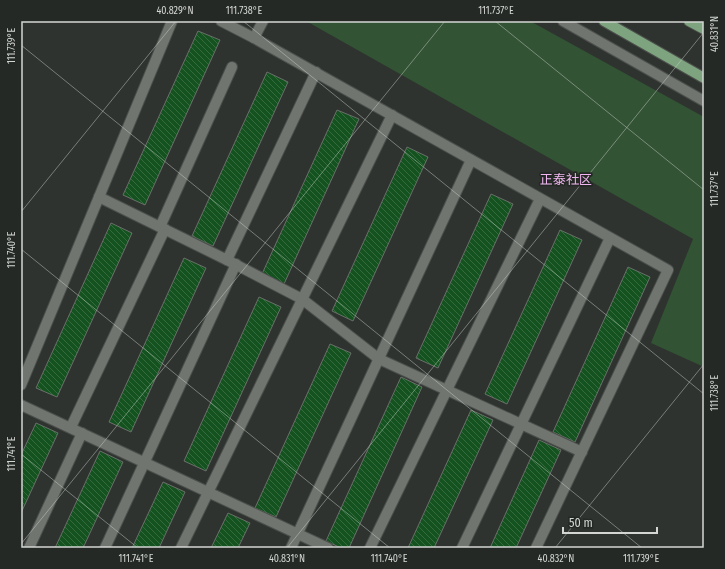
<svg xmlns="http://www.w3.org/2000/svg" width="725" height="569" viewBox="0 0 725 569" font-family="'Fira Sans Condensed','Noto Sans SC',sans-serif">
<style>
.green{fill:#325334}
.building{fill:url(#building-back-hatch);stroke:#6a6f6a}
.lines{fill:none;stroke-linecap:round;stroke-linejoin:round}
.street-casing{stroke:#4c4f4c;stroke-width:12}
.secondary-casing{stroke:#4c4f4c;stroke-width:12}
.primary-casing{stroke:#4c4f4c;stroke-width:12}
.street{stroke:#707570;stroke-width:10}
.secondary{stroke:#707570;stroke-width:10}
.primary{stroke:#7da47f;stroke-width:10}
.ticks{fill:none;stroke:#d3d6d3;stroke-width:1;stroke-opacity:0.45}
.labels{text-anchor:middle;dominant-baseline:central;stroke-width:3.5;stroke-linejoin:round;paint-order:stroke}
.quarter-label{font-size:13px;fill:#efb6f0;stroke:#252925}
.neatline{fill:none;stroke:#d3d6d3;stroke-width:1.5}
.ticks-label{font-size:10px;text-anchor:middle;fill:#d3d6d3}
</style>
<defs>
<pattern id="building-back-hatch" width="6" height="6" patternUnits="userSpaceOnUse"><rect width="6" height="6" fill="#14531f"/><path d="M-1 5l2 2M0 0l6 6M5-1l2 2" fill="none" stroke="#356b3f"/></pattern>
</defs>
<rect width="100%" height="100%" fill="#2f332f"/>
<polygon class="green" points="306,21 530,21 704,117 704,367 651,343 693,239"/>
<g class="building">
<polygon points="198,31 220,40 145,205 123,195"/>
<polygon points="267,72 288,82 213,246 192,236"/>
<polygon points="337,110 359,119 284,284 262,274"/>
<polygon points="407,147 428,157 353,321 332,311"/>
<polygon points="491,194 513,204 438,368 416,358"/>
<polygon points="111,223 132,233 57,397 36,388"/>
<polygon points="560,230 582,240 507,404 485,394"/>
<polygon points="184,258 206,268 131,432 109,422"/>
<polygon points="628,267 650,277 575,442 553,432"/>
<polygon points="259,297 281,307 206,471 184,461"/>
<polygon points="330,344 351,353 276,517 255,508"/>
<polygon points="401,377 422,387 349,548 341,548 326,541"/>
<polygon points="471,410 493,420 434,548 408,548"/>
<polygon points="36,423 58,433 21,513 21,455"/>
<polygon points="539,440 561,450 516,548 490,548"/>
<polygon points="100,451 123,462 83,548 55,548"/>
<polygon points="163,482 185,492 159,548 132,548"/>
<polygon points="228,513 250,523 238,548 211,548"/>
</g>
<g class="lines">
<defs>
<g id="street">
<polyline points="221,21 254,38 668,270 536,548"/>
<polyline points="254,38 263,21"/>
<polyline points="99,197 227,260 316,72"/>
<polyline points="160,227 232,67"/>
<polyline points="227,260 302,299 379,359 582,452"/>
<polyline points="21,385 172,21"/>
<polyline points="21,405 328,548"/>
<polyline points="71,427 165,229"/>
<polyline points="29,548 82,433"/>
<polyline points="105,548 236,264"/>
<polyline points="181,548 392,115"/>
<polyline points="291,548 471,160"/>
<polyline points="370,548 540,199"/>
<polyline points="462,548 610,238"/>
</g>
<polyline id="secondary" points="563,21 704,101"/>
<g id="primary">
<polyline points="604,21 704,78"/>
<polyline points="689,21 704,29"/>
</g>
</defs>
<use href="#street" class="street-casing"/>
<use href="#secondary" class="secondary-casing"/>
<use href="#primary" class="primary-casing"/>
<use href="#street" class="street"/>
<use href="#secondary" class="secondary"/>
<use href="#primary" class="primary"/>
</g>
<path class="ticks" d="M243,21L704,394M495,21L704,190M21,45L642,548M21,212L176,21M21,249L390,548M21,454L138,548M21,544L445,21M287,548L704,32M555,548L704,364"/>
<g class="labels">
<g class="quarter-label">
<text x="566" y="179">正泰社区</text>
</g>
</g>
<rect width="725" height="569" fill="none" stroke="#252925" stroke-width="44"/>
<path d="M563 527v6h94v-6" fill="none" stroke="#d3d6d3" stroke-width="2"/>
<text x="569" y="527" font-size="12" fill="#d3d6d3" stroke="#252925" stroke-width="3" paint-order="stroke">50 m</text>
<rect x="22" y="22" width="681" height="525" class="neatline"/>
<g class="ticks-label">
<text x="175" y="14">40.829°N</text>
<text x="244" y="14">111.738°E</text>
<text x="496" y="14">111.737°E</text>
<text transform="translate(714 34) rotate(-90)" y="4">40.831°N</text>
<text transform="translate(11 46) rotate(-90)" y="4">111.739°E</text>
<text transform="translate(714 189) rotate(-90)" y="4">111.737°E</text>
<text transform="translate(11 250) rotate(-90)" y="4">111.740°E</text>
<text transform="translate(714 393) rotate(-90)" y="4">111.738°E</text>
<text transform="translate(11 454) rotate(-90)" y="4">111.741°E</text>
<text x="136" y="562">111.741°E</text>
<text x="287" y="562">40.831°N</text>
<text x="389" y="562">111.740°E</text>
<text x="556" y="562">40.832°N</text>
<text x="641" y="562">111.739°E</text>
</g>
</svg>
